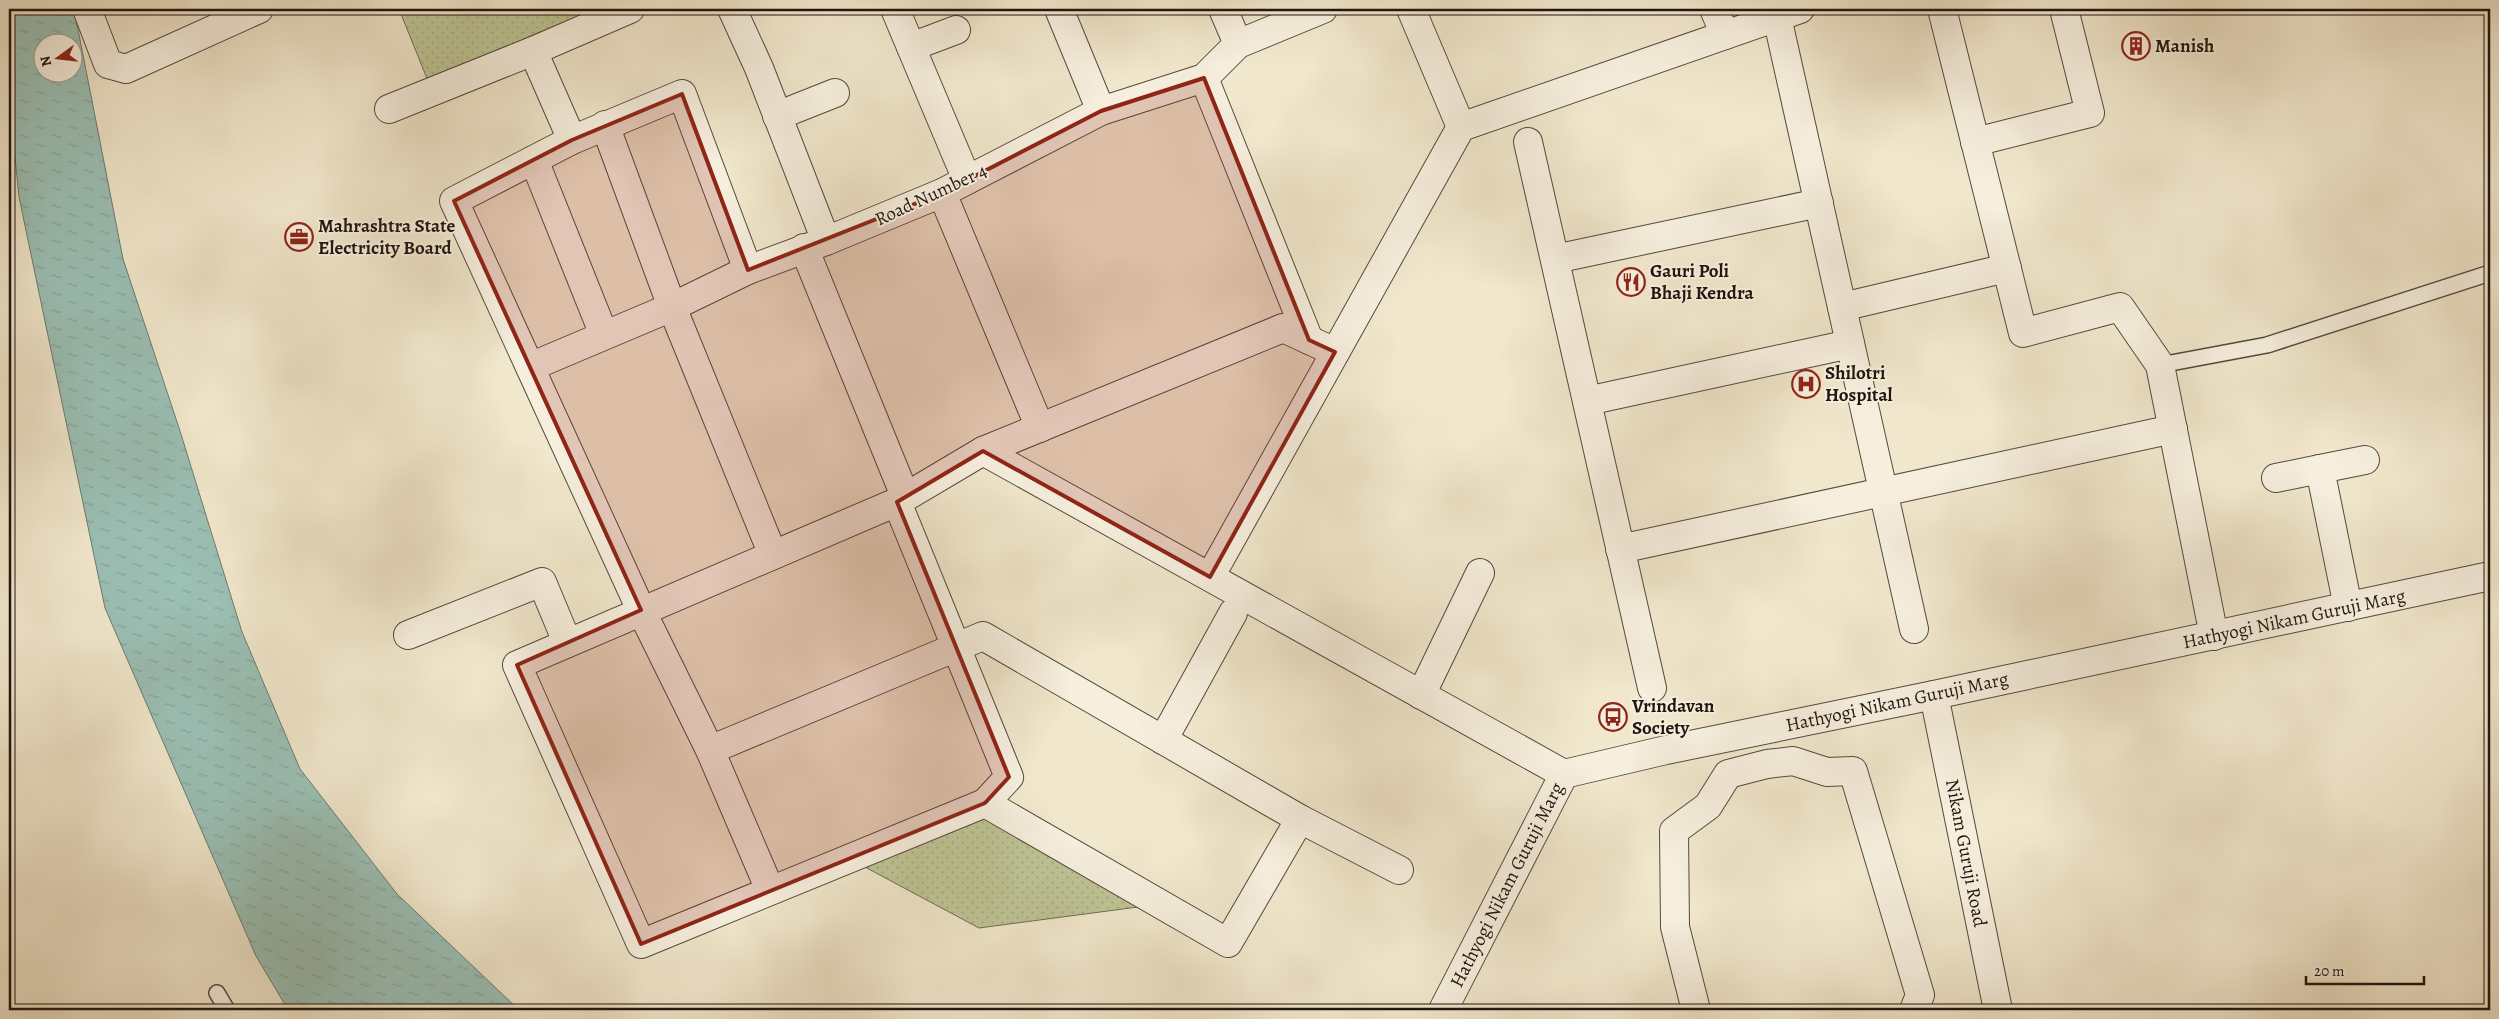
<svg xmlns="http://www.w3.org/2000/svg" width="2499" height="1019" viewBox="0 0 2499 1019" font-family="Alegreya,serif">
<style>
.grass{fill:url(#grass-dots);stroke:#6f6c52}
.water{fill:url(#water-ripples);stroke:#6a7b72;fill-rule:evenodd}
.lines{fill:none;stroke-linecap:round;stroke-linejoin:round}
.lane-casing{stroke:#54493e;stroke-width:18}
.street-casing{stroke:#54493e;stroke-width:30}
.lane{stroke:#f6efde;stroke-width:15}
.street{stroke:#f6efde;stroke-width:28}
.marked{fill:#8f2418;fill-opacity:0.2;stroke:#8f2418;stroke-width:4;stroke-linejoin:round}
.labels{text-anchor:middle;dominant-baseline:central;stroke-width:4;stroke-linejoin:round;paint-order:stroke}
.poi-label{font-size:19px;font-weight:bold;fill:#20140e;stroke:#f6efde;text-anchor:start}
.street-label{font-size:19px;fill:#20140e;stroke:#f6efde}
</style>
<defs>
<pattern id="grass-dots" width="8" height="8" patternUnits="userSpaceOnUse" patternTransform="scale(1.25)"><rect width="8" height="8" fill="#bec495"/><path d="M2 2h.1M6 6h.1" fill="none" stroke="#a3a87f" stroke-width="1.8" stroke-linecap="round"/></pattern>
<pattern id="water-ripples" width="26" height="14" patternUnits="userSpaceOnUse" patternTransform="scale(1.25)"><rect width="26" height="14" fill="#9bc0b5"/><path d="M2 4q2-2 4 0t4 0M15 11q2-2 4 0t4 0" fill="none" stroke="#85a49a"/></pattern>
</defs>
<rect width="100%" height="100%" fill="#f1e7cc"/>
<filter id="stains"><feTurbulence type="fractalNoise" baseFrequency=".004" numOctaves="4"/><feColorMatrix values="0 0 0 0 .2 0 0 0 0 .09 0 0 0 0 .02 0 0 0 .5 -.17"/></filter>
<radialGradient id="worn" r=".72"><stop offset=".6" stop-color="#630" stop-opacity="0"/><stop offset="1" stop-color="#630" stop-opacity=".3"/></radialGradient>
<g class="grass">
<polygon points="399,9 598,9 540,32 428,81"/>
<polygon points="983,817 1138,907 979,928 863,866"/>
</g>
<path class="water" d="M9,9H74L123,259L180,431L242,632L300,769L397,894L519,1010H291L284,1003L256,956L105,608L19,197L9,98ZM42,42H72V72H42Z"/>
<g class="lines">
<defs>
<g id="lane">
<polyline points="2160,365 2267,345 2490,273"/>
<polyline points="217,993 227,1010"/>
</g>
<g id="street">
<polyline points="87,9 108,64 126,69 259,9"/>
<polyline points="732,9 759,68 826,241"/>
<polyline points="895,9 967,180"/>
<polyline points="1059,9 1101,111"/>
<polyline points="1223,9 1238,44"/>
<polyline points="1411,9 1461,127"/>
<polyline points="1714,9 1725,35"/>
<polyline points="1942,9 2023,333 2120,307 2160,365 2214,636"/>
<polyline points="1777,17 1914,629"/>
<polyline points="911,47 956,30"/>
<polyline points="533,51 572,140"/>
<polyline points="1204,78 1309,340"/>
<polyline points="389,109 533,51 630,9"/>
<polyline points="777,116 835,93"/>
<polyline points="605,125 672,307 773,555"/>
<polyline points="1528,142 1652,688"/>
<polyline points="1975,142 2090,113 2064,9"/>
<polyline points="534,160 604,335"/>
<polyline points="942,193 1040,428"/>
<polyline points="804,248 905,496"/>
<polyline points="1555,259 1819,203"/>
<polyline points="748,270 682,94 572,140 454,201 641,610 710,750 770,890"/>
<polyline points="1842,307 2007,268"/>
<polyline points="530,367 672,307 748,270 826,241 942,193 1101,111 1204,78 1238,44 1323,9"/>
<polyline points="1587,401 1850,344"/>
<polyline points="983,451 1283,328 1335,352"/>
<polyline points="2320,469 2365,460"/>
<polyline points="2276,478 2320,469 2348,607"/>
<polyline points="897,502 1009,777 985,803"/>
<polyline points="1620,549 2173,429"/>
<polyline points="1210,577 1461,127 1800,9"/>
<polyline points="408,635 542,582 567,642"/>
<polyline points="1421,695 1480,573"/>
<polyline points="1934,695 1998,1010"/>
<polyline points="1163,740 1233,613"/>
<polyline points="710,750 983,636 1300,819 1399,870"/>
<polyline points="1300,819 1228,943 985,803 641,944 517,665 897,502 983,451 1564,774"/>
<polyline points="1443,1010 1564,774 1666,750 1934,695 2490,576"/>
<polyline points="1696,1010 1675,927 1674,831 1708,806 1728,774 1767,764 1793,761 1827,772 1853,771 1920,995 1914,1010"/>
</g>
</defs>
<use href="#lane" class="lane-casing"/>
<use href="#street" class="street-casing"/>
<use href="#lane" class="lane"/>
<use href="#street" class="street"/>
</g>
<path class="marked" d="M1204,78L1309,340L1335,352L1210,577L983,451L897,502L1009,777L985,803L641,944L517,665L641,610L454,201L572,140L682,94L748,270L942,193L1101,111Z"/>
<defs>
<symbol id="building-ring" viewBox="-11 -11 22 22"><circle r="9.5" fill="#f6efde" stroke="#8f2418" stroke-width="1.5"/><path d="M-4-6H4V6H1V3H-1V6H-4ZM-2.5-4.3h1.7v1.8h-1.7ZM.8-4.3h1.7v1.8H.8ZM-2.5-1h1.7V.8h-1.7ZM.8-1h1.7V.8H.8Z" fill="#8f2418"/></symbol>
<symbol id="office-ring" viewBox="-11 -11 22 22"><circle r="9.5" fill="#f6efde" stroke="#8f2418" stroke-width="1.5"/><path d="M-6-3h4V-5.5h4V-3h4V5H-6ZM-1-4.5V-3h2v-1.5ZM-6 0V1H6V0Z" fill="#8f2418"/></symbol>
<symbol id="restaurant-ring" viewBox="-11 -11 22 22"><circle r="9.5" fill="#f6efde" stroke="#8f2418" stroke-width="1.5"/><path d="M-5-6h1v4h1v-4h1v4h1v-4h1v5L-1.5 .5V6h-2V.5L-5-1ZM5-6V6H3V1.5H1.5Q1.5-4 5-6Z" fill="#8f2418"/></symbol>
<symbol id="hospital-ring" viewBox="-11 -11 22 22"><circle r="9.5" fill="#f6efde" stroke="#8f2418" stroke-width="1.5"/><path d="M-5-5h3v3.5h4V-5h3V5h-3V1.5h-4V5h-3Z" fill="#8f2418"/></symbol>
<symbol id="bus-ring" viewBox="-11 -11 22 22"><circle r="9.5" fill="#f6efde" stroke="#8f2418" stroke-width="1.5"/><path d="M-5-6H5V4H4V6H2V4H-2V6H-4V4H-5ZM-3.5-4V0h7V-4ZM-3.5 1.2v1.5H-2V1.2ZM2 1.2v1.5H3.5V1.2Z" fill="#8f2418"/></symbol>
</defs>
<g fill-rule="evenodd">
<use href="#building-ring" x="2120" y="30" width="32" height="32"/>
<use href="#office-ring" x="283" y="221" width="32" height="32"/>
<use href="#restaurant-ring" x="1615" y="266" width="32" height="32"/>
<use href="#hospital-ring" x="1790" y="368" width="32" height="32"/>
<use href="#bus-ring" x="1597" y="701" width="32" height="32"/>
</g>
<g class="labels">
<g class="poi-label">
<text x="2155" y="46">Manish</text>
<text x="318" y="226">Mahrashtra State<tspan x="318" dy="22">Electricity Board</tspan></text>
<text x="1650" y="271">Gauri Poli<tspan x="1650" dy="22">Bhaji Kendra</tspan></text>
<text x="1825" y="373">Shilotri<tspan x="1825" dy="22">Hospital</tspan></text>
<text x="1632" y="706">Vrindavan<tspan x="1632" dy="22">Society</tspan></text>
</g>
<g class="street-label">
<text transform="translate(931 195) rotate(-25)">Road Number 4</text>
<text transform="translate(2294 619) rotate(-12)">Hathyogi Nikam Guruji Marg</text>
<text transform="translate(1897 702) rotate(-12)">Hathyogi Nikam Guruji Marg</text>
<text transform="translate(1966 853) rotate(79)">Nikam Guruji Road</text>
<text transform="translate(1507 885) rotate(-63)">Hathyogi Nikam Guruji Marg</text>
</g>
</g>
<rect width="2499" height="1019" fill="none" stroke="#f1e7cc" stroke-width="30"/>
<rect x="10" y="10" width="2479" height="999" fill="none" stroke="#20140e" stroke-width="2.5"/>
<rect x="15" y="15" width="2469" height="989" fill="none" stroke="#20140e"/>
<g transform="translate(58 58) rotate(255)"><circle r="24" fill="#f6efde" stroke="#a0978b"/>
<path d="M0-4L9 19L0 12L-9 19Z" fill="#8f2418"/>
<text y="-8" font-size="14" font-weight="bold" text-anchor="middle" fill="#20140e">N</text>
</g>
<path d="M2306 976v8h118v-8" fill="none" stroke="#20140e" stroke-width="2.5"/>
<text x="2314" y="976" font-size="15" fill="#20140e" stroke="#f6efde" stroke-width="4" paint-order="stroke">20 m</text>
<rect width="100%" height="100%" filter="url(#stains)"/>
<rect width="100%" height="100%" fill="url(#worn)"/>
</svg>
